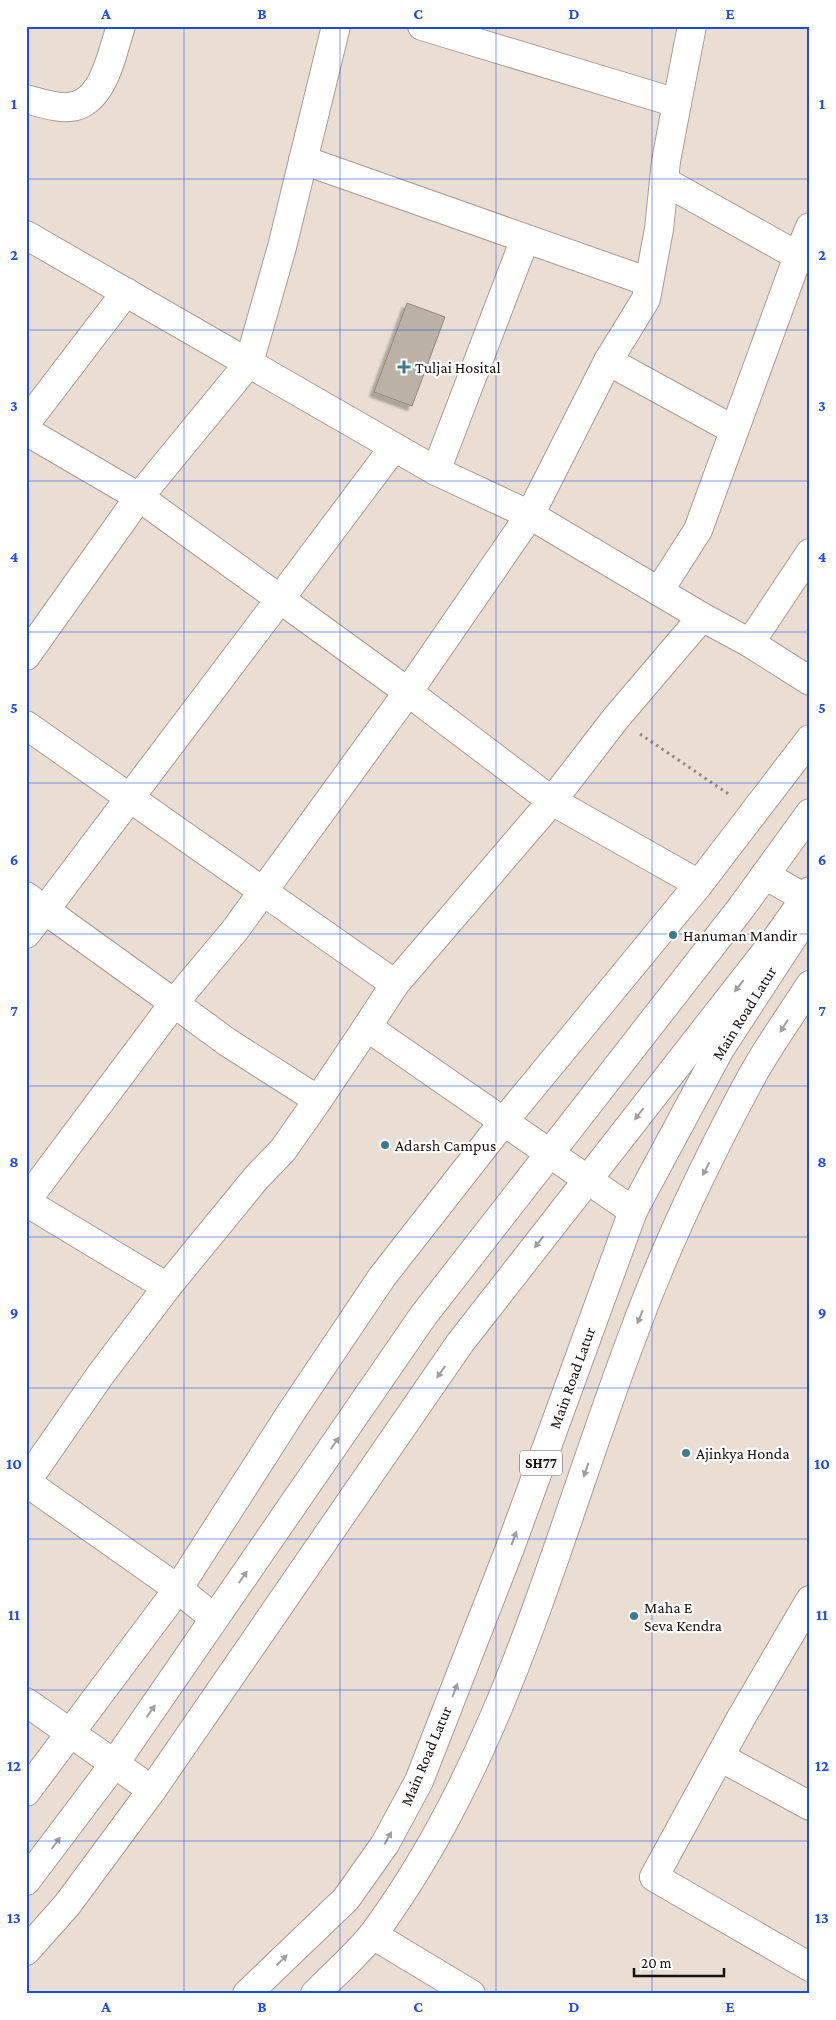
<svg xmlns="http://www.w3.org/2000/svg" width="836" height="2020" viewBox="0 0 836 2020" font-family="'Crimson Pro',serif">
<style>
.building{fill:#bcb1a7;stroke:#91867d;filter:url(#shadow)}
.lines{fill:none;stroke-linecap:round;stroke-linejoin:round}
.minor-casing{stroke:#a89c93;stroke-width:30}
.tertiary-casing{stroke:#a89c93;stroke-width:30}
.primary-casing{stroke:#a89c93;stroke-width:30}
.path{stroke:#938a83;stroke-width:3;stroke-dasharray:2.5 4;stroke-linecap:butt}
.minor{stroke:#fff;stroke-width:28}
.tertiary{stroke:#fff;stroke-width:28}
.primary{stroke:#fff;stroke-width:28}
.oneway{fill:#a19f9e}
.grid{fill:none;stroke:#1d4ed8;stroke-width:1;stroke-opacity:0.55}
.poi-dot{fill:#3a7b8e;stroke:#fff;stroke-width:2}
.labels{text-anchor:middle;dominant-baseline:central;stroke-width:4.5;stroke-linejoin:round;paint-order:stroke}
.shield{fill:#fff;stroke:#5a5856;stroke-width:1}
.shield-label{font-size:15px;font-weight:bold;fill:#14100d}
.poi-label{font-size:16px;fill:#14100d;stroke:#fff;text-anchor:start}
.street-label{font-size:16px;fill:#14100d;stroke:#fff}
.neatline{fill:none;stroke:#1d4ed8;stroke-width:2}
.grid-label{font-size:16px;text-anchor:middle;font-weight:bold;fill:#1d4ed8}
</style>
<defs>
<filter id="shadow"><feDropShadow dx="-4.5" dy="4.5" stdDeviation="1" flood-color="#0004"/></filter>
</defs>
<rect width="100%" height="100%" fill="#eaded4"/>
<polygon class="building" points="407,303 445,317 412,406 374,392"/>
<g class="lines">
<defs>
<g id="minor">
<polyline points="422,26 677,103 666,161 659,229 646,299 608,361 530,515 408,692 552,801 699,884"/>
<path d="M26,99C38,102 49,106 61,107C103,112 111,55 121,26"/>
<polyline points="677,103 692,26"/>
<polyline points="303,160 649,282"/>
<polyline points="26,235 436,471 530,515 702,617 750,643 810,681"/>
<polyline points="798,256 810,227"/>
<polyline points="608,361 734,430"/>
<polyline points="26,423 126,292"/>
<polyline points="26,431 139,497 26,656"/>
<polyline points="436,471 525,239"/>
<polyline points="659,591 698,530 798,256 664,181"/>
<polyline points="750,643 810,553"/>
<polyline points="26,725 395,984 367,1027 633,1211"/>
<polyline points="765,875 810,901"/>
<polyline points="26,896 45,910 280,599 139,497 249,363 282,247 336,26"/>
<polyline points="26,934 45,910 174,1003 235,930 408,692 280,599 394,447"/>
<polyline points="395,984 552,801 616,718 702,617"/>
<polyline points="26,1201 174,1003 227,1042 318,1100 367,1027"/>
<polyline points="26,1202 167,1287 256,1178 283,1150 318,1100"/>
<polyline points="26,1482 101,1374 167,1287"/>
<polyline points="26,1482 178,1589 214,1618"/>
<polyline points="810,1600 741,1718 654,1877 810,1967"/>
<polyline points="26,1702 152,1790"/>
<polyline points="720,1757 810,1806"/>
<polyline points="26,1792 178,1589 292,1411 382,1277 504,1121 699,884 810,739"/>
<polyline points="373,1935 471,1994"/>
</g>
<g id="tertiary">
<polyline points="26,1881 115,1763 423,1316 741,908 810,813"/>
<polyline points="26,1951 67,1905 152,1790 460,1343 779,935 810,891"/>
</g>
<g id="primary">
<polyline points="247,1994 346,1899 385,1844 419,1781 510,1548 633,1211 720,1049 810,911"/>
<path d="M315,1994C334,1974 357,1955 374,1933C504,1757 555,1541 631,1340C664,1249 706,1161 752,1076C769,1045 791,1015 810,985"/>
</g>
</defs>
<use href="#minor" class="minor-casing"/>
<use href="#tertiary" class="tertiary-casing"/>
<use href="#primary" class="primary-casing"/>
<polyline class="path" points="640,734 730,795"/>
<use href="#minor" class="minor"/>
<use href="#tertiary" class="tertiary"/>
<use href="#primary" class="primary"/>
</g>
<defs><path id="oneway-solid" d="M-6-.8H1V-3.2L6.5 0L1 3.2V.8H-6Z" transform="scale(1.25)"/></defs>
<g class="oneway">
<use href="#oneway-solid" transform="translate(739 986) rotate(128)"/>
<use href="#oneway-solid" transform="translate(784 1026) rotate(122)"/>
<use href="#oneway-solid" transform="translate(639 1114) rotate(128)"/>
<use href="#oneway-solid" transform="translate(706 1169) rotate(117)"/>
<use href="#oneway-solid" transform="translate(539 1242) rotate(128)"/>
<use href="#oneway-solid" transform="translate(640 1317) rotate(112)"/>
<use href="#oneway-solid" transform="translate(441 1372) rotate(125)"/>
<use href="#oneway-solid" transform="translate(335 1443) rotate(-55)"/>
<use href="#oneway-solid" transform="translate(586 1470) rotate(109)"/>
<use href="#oneway-solid" transform="translate(514 1538) rotate(-70)"/>
<use href="#oneway-solid" transform="translate(243 1577) rotate(-55)"/>
<use href="#oneway-solid" transform="translate(455 1690) rotate(-69)"/>
<use href="#oneway-solid" transform="translate(151 1711) rotate(-55)"/>
<use href="#oneway-solid" transform="translate(388 1838) rotate(-61)"/>
<use href="#oneway-solid" transform="translate(56 1843) rotate(-53)"/>
<use href="#oneway-solid" transform="translate(282 1960) rotate(-44)"/>
</g>
<path class="grid" d="M184,26V1994M340,26V1994M496,26V1994M652,26V1994M26,179H810M26,330H810M26,481H810M26,632H810M26,783H810M26,934H810M26,1086H810M26,1237H810M26,1388H810M26,1539H810M26,1690H810M26,1841H810"/>
<g class="poi-dot">
<path d="M401.5 359.5h5v5h5v5h-5v5h-5v-5h-5v-5h5z"/>
<circle cx="673" cy="935" r="5"/>
<circle cx="385" cy="1145" r="5"/>
<circle cx="686" cy="1453" r="5"/>
<circle cx="634" cy="1616" r="5"/>
</g>
<g class="labels">
<rect class="shield" x="520" y="1450.5" width="42" height="25" rx="4"/>
<g class="shield-label">
<text x="541" y="1463">SH77</text>
</g>
<g class="poi-label">
<text x="415" y="367">Tuljai Hosital</text>
<text x="683" y="935">Hanuman Mandir</text>
<text x="395" y="1145">Adarsh Campus</text>
<text x="696" y="1453">Ajinkya Honda</text>
<text x="644" y="1607">Maha E<tspan x="644" dy="18">Seva Kendra</tspan></text>
</g>
<g class="street-label">
<text transform="translate(744 1013) rotate(-58)">Main Road Latur</text>
<text transform="translate(572 1378) rotate(-70)">Main Road Latur</text>
<text transform="translate(426 1756) rotate(-67)">Main Road Latur</text>
</g>
</g>
<rect width="836" height="2020" fill="none" stroke="#ffffff" stroke-width="55"/>
<path d="M634 1968v8h90v-8" fill="none" stroke="#14100d" stroke-width="2.5"/>
<text x="641" y="1968" font-size="15" fill="#14100d" stroke="#ffffff" stroke-width="4" paint-order="stroke">20 m</text>
<rect x="28" y="28" width="780" height="1964" class="neatline"/>
<g class="grid-label">
<text x="106" y="19">A</text>
<text x="262" y="19">B</text>
<text x="418" y="19">C</text>
<text x="574" y="19">D</text>
<text x="730" y="19">E</text>
<text x="14" y="109">1</text>
<text x="822" y="109">1</text>
<text x="14" y="260">2</text>
<text x="822" y="260">2</text>
<text x="14" y="411">3</text>
<text x="822" y="411">3</text>
<text x="14" y="562">4</text>
<text x="822" y="562">4</text>
<text x="14" y="713">5</text>
<text x="822" y="713">5</text>
<text x="14" y="865">6</text>
<text x="822" y="865">6</text>
<text x="14" y="1016">7</text>
<text x="822" y="1016">7</text>
<text x="14" y="1167">8</text>
<text x="822" y="1167">8</text>
<text x="14" y="1318">9</text>
<text x="822" y="1318">9</text>
<text x="14" y="1469">10</text>
<text x="822" y="1469">10</text>
<text x="14" y="1620">11</text>
<text x="822" y="1620">11</text>
<text x="14" y="1771">12</text>
<text x="822" y="1771">12</text>
<text x="14" y="1923">13</text>
<text x="822" y="1923">13</text>
<text x="106" y="2012">A</text>
<text x="262" y="2012">B</text>
<text x="418" y="2012">C</text>
<text x="574" y="2012">D</text>
<text x="730" y="2012">E</text>
</g>
</svg>
